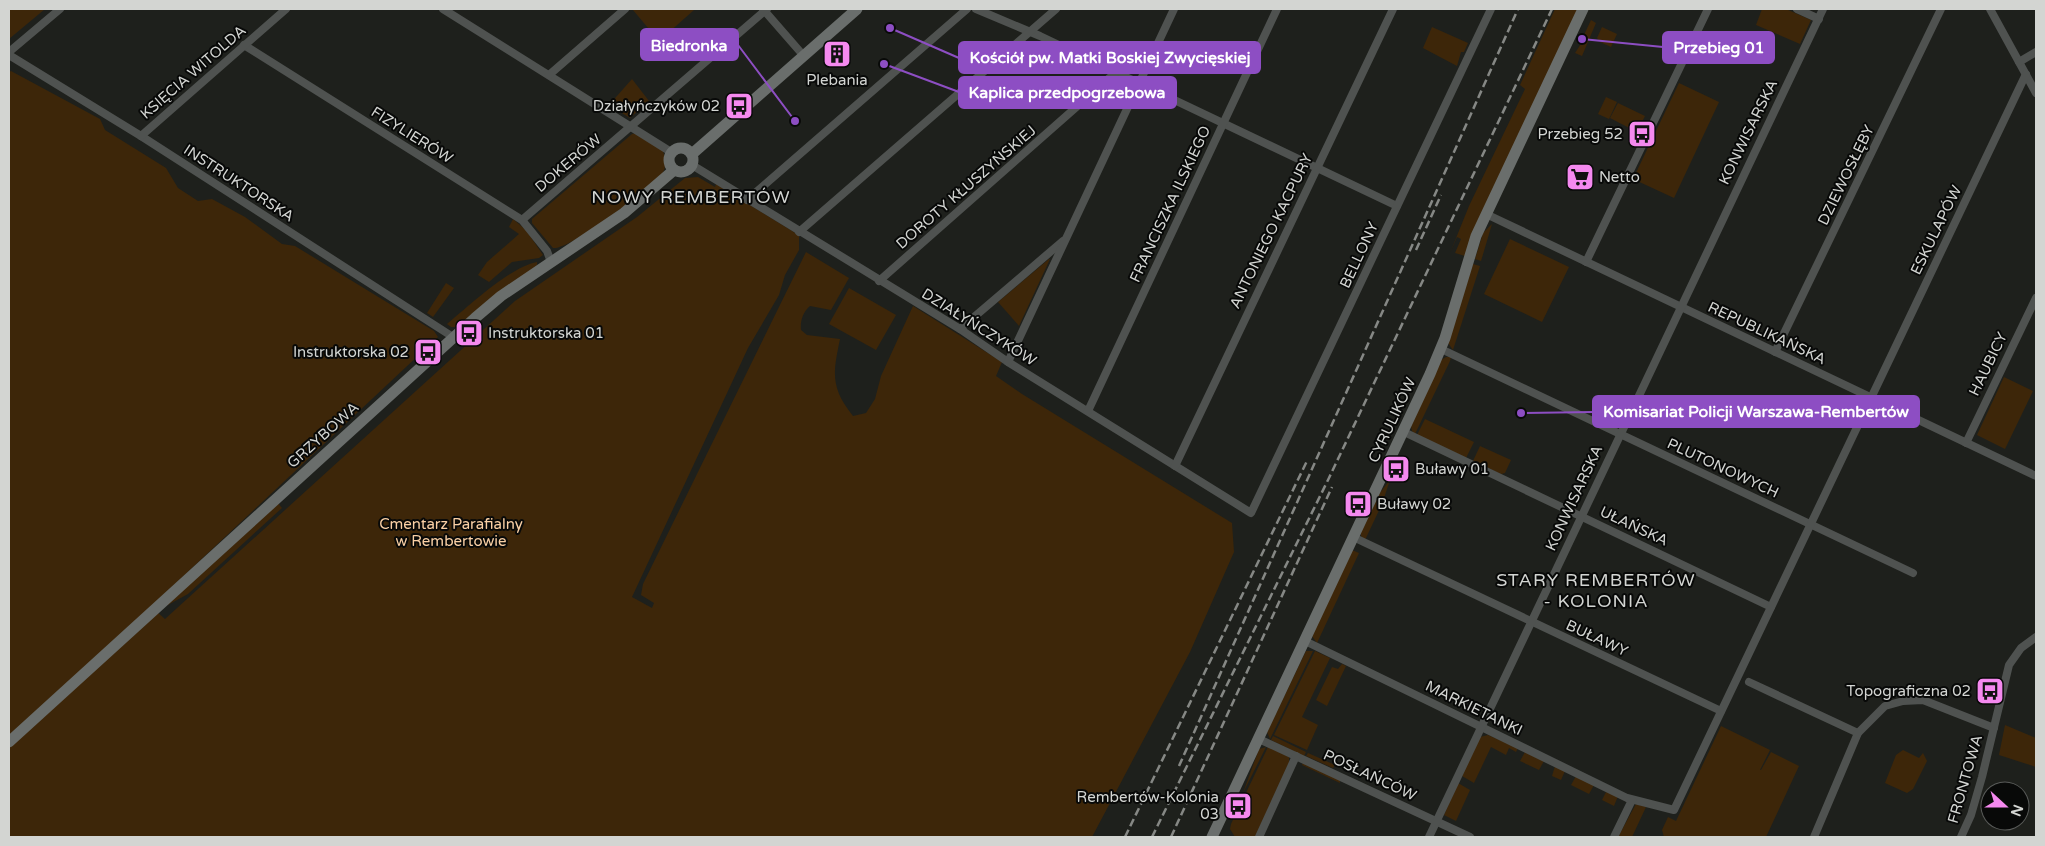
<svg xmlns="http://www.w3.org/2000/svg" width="2045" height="846" viewBox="0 0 2045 846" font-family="'Varela Round',sans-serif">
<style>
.green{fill:#3d2609}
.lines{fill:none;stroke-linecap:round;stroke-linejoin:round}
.street{stroke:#4f5250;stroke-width:8}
.secondary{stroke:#6a6e6c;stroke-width:11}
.rail{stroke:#868885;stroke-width:2.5;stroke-dasharray:8 4;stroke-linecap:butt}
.labels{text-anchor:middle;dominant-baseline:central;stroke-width:4;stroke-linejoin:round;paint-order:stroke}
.street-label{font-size:15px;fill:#d3d5d2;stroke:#080908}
.poi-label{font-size:15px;fill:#d3d5d2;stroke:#080908;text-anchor:end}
.park-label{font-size:15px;fill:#fad0a5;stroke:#080908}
.quarter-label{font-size:18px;letter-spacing:1px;fill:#d3d5d2;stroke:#080908}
.leader{fill:none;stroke:#8d4ec3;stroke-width:2}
.callout-dot{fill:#8d4ec3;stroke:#080908;stroke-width:2}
.callout{fill:#8d4ec3;stroke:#8d4ec3;stroke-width:2}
.callout-label{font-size:16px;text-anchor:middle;font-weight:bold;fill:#fff}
</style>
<rect width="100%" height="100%" fill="#1e201c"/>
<g class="green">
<polygon points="9,9 45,9 9,39"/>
<polygon points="635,9 692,9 694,10 659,41 633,10"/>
<polygon points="1555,9 1578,9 1465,256 1455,253 1461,239 1457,237 1450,253 1469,206 1525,89 1520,85"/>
<polygon points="1762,9 1786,9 1811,20 1800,44 1756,25"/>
<polygon points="1591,20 1596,23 1582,56 1575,53 1586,36 1584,35"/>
<polygon points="1432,27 1468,43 1464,52 1461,52 1457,66 1423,48"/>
<polygon points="1602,27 1617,34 1611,47 1600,42 1597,38"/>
<path d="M11,71L100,119L105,130L166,168L178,188L198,201L212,199L245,217L282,244L295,246L434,331L438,337L160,598L155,610L165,619L515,301L637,217L685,178L698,177L715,187L716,184L797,234L799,236V250L785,275L779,295L748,348L632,597L652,608L654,603L641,595L643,584L806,252L849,278L831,310L810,306C803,312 800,321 801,330L807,335L840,339C833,373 830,387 853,416L866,413L875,399L881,376L913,306L1002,362L996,376L1022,394L1232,523L1234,552L1190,652L1092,837H9V72Z"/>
<polygon points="632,79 649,101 630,118 609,105"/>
<polygon points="1679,83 1719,102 1674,198 1633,179"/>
<polygon points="1606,97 1617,102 1609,119 1598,114"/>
<polygon points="1618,103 1645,116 1637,132 1610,118"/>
<path d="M637,133L663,151C665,158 667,167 662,174C650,189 568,251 553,248L532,223V219L632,134Z"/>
<polygon points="513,219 526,230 543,255 539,258 512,262 489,282 478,275 487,262 519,234 509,227"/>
<polygon points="1492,224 1481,261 1475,259 1483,233"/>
<polygon points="1510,239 1569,267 1542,322 1484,294"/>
<polygon points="1049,259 1050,259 1019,326 998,302"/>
<path d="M537,262V265L458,327H451L447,324C469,306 510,267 537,262Z"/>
<polygon points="1473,264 1480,266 1453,350 1448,343"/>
<polygon points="446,283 454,288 433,317 427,313"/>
<polygon points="849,288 896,315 876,350 829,324"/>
<polygon points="1446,357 1451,357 1450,361 1415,434 1412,431 1411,426 1441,360"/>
<polygon points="2004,377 2033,391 2005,449 1977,435"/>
<polygon points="1425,419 1474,442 1466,458 1417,435"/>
<polygon points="1480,446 1511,460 1505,473 1501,474 1473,461"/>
<polygon points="1390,480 1382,504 1365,540 1361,536 1361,531 1379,494"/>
<polygon points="278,503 282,508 188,594 166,606"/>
<polygon points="1352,550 1359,553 1317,643 1312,636"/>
<polygon points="1306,651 1313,651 1270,739 1267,732"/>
<polygon points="1315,651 1330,658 1302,717 1318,725 1307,750 1274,735"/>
<polygon points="1342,664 1346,666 1327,706 1316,700 1332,667 1338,669"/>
<polygon points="2005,725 2036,738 2036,767 1999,755"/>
<polygon points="1721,726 1770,750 1760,770 1761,770 1771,752 1799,766 1766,837 1664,837 1662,830 1668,817 1676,821"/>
<polygon points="1488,735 1518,748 1516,752 1509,748 1506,755 1491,747 1474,783 1462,776 1480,737"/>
<polygon points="1273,736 1306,752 1304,756 1271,740"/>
<polygon points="1266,747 1243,793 1259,749"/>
<polygon points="1268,747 1289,757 1289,763 1255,837 1235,837 1230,829 1231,824"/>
<polygon points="1903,750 1919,758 1923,753 1927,761 1913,789 1907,793 1885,783 1896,755"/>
<polygon points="1525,752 1544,761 1539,770 1520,761"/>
<polygon points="1308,753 1335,765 1333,768 1306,756"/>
<polygon points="1303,763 1340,780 1340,783 1302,765"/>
<polygon points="1555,766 1565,771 1561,780 1552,776"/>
<polygon points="1576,776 1594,785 1589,794 1571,785"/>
<polygon points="1458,783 1470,790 1456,821 1444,815"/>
<polygon points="1606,792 1618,796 1614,806 1602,800"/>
<polygon points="1636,804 1646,807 1632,837 1618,837"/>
</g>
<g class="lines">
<g class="street">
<polyline points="443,9 671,152"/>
<polyline points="763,9 803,55"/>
<polyline points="976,9 1040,36 1397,206"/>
<polyline points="1797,9 1819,19"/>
<polyline points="1990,9 2036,93"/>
<polyline points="244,45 522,220 547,251 551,262"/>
<polyline points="9,52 60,9"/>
<polyline points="9,55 141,136 453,337"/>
<polyline points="2019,62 2036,52"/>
<polyline points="549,75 625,9"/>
<polyline points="141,136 286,9"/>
<polyline points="692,165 960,329 1008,362 1251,513 1491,9"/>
<polyline points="747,200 967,9"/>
<polyline points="1486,214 2036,476"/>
<polyline points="522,220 767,9"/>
<polyline points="799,232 1056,9"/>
<polyline points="1586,262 1708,9"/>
<polyline points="879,281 1115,73"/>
<polyline points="960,329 1063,241"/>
<polyline points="1441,349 1913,573"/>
<polyline points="1775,352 1941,9"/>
<polyline points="1008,362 1174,9"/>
<polyline points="1088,411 1277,9"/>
<polyline points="1404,432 1771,607"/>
<polyline points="1966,443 2036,298"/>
<polyline points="1175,466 1393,9"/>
<polyline points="1353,537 1721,711"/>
<polyline points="1305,641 1627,798 1674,810 2026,74"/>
<polyline points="1749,682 1858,733"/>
<polyline points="1259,739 1470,837"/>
<polyline points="1259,837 1296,756"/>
<polyline points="1429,837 1823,9"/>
<polyline points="1614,837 1632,800"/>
<polyline points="1814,837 1858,733 1885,706 1903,701 1923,700 1994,728"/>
<polyline points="1961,837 1971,815 1982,777 2009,665 2021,648 2036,637"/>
</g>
<g class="secondary">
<circle cx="681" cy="160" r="12"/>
<polyline points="692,154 857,9"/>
<polyline points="9,742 475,318 501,296 624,213 674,170"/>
<polyline points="1212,837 1430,374 1445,338 1476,236 1583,9"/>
</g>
<g class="rail">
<polyline points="1416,250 1441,195"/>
<polyline points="1179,766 1518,9"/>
<polyline points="1125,837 1307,461"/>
<polyline points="1152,837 1328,480 1552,9"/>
<polyline points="1171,837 1332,487"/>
</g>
</g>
<defs>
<symbol id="building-square" viewBox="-11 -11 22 22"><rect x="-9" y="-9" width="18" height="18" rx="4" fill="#f589ef" stroke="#080908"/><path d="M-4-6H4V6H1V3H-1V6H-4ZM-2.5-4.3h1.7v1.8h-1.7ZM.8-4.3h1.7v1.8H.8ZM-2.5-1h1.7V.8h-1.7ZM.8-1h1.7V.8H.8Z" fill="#111"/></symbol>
<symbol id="bus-square" viewBox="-11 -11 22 22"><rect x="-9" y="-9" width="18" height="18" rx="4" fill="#f589ef" stroke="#080908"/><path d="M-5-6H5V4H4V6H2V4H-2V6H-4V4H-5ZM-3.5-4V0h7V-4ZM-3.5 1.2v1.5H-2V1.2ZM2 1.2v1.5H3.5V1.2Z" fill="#111"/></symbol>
<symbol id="supermarket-square" viewBox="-11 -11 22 22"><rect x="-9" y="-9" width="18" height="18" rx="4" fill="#f589ef" stroke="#080908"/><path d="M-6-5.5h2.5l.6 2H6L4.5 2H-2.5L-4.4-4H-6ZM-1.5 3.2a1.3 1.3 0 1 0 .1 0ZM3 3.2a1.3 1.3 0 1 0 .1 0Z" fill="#111"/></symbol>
</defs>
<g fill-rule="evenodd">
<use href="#building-square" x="821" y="38" width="32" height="32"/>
<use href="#bus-square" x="723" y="90" width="32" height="32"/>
<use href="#bus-square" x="1626" y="118" width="32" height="32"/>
<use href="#supermarket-square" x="1564" y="161" width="32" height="32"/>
<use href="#bus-square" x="453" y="317" width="32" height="32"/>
<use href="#bus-square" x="412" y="336" width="32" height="32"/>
<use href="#bus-square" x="1380" y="453" width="32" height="32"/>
<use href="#bus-square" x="1342" y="488" width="32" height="32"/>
<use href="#bus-square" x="1974" y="675" width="32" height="32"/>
<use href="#bus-square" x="1222" y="790" width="32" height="32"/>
</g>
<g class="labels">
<g class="street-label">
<text transform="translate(193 72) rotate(-41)">KSIĘCIA WITOLDA</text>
<text transform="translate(1748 132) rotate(-64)">KONWISARSKA</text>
<text transform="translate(412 135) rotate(32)">FIZYLIERÓW</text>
<text transform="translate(568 163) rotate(-40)">DOKERÓW</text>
<text transform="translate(1846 175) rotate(-64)">DZIEWOSŁĘBY</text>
<text transform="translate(239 183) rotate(33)">INSTRUKTORSKA</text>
<text transform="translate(966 187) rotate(-41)">DOROTY KŁUSZYŃSKIEJ</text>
<text transform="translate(1170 204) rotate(-65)">FRANCISZKA ILSKIEGO</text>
<text transform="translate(1936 230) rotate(-64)">ESKULAPÓW</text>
<text transform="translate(1271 231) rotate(-64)">ANTONIEGO KACPURY</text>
<text transform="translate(1359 255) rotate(-65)">BELLONY</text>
<text transform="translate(979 327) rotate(32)">DZIAŁYŃCZYKÓW</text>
<text transform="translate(1767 333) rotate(25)">REPUBLIKAŃSKA</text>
<text transform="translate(1988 364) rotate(-64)">HAUBICY</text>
<text transform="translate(1392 420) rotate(-65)">CYRULIKÓW</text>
<text transform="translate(323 435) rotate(-42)">GRZYBOWA</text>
<text transform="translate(1723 468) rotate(25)">PLUTONOWYCH</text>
<text transform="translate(1574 498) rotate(-65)">KONWISARSKA</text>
<text transform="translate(1634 526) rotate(25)">UŁAŃSKA</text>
<text transform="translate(1597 638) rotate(25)">BUŁAWY</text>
<text transform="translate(1474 708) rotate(26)">MARKIETANKI</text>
<text transform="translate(1370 775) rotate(25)">POSŁAŃCÓW</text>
<text transform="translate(1965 779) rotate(-74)">FRONTOWA</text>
</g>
<g class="poi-label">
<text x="837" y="80" text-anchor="middle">Plebania</text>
<text x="720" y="106">Działyńczyków 02</text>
<text x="1623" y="134">Przebieg 52</text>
<text x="1599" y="177" text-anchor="start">Netto</text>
<text x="488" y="333" text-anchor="start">Instruktorska 01</text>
<text x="409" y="352">Instruktorska 02</text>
<text x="1415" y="469" text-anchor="start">Buławy 01</text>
<text x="1377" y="504" text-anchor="start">Buławy 02</text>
<text x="1971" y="691">Topograficzna 02</text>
<text x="1219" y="797">Rembertów-Kolonia<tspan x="1219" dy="17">03</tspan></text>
</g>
<g class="park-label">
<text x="451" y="524">Cmentarz Parafialny<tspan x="451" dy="17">w Rembertowie</tspan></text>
</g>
<g class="quarter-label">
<text x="691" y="197">NOWY REMBERTÓW</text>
<text x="1596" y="580">STARY REMBERTÓW<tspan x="1596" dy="21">- KOLONIA</tspan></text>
</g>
</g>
<path class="leader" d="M795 121L738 45M1582 39L1663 47M890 28L959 58M884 64L959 92M1521 413L1593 412"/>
<g class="callout-dot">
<circle cx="795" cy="121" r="5"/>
<circle cx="1582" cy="39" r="5"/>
<circle cx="890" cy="28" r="5"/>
<circle cx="884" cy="64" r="5"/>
<circle cx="1521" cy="413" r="5"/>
</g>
<g class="callout">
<rect x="641" y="29" width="97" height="31" rx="5"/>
<rect x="1663" y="32" width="111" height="31" rx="5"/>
<rect x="959" y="42" width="301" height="31" rx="5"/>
<rect x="959" y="77" width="217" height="31" rx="5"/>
<rect x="1593" y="396" width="326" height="31" rx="5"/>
</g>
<g class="callout-label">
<text x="689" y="51">Biedronka</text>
<text x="1719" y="53">Przebieg 01</text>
<text x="1110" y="63">Kościół pw. Matki Boskiej Zwycięskiej</text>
<text x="1067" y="98">Kaplica przedpogrzebowa</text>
<text x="1756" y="417">Komisariat Policji Warszawa-Rembertów</text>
</g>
<rect width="2045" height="846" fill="none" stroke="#d3d5d2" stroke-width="20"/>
<g transform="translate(2005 806) rotate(111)"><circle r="24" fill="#080908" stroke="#595b59"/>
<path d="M0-4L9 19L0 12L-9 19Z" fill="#f589ef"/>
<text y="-8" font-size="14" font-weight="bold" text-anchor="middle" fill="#d3d5d2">N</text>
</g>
</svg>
